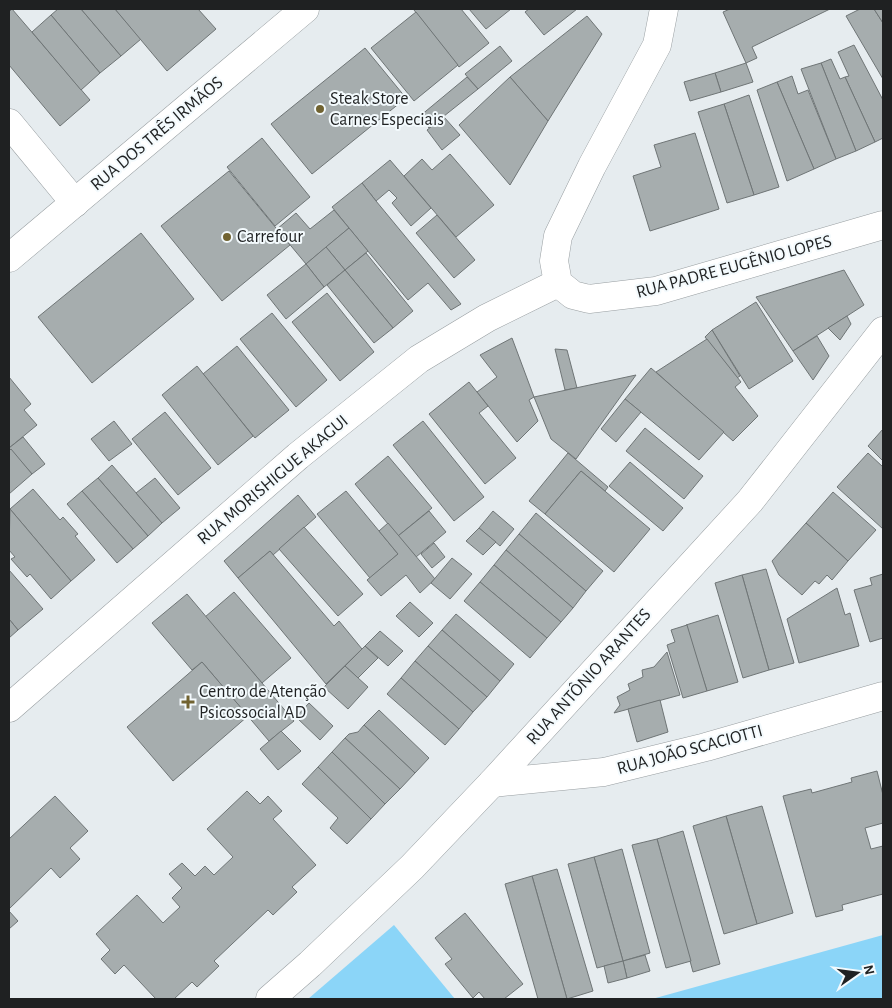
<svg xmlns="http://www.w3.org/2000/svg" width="892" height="1008" viewBox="0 0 892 1008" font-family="'Alegreya Sans',sans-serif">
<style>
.green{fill:#8bd5f8}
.building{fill:#a6adae;stroke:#6f7576}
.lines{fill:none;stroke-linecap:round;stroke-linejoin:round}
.minor-casing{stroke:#989ea1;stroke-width:29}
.minor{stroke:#fff;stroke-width:28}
.poi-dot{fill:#716331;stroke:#f3fafd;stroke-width:2}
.labels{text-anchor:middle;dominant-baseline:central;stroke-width:4;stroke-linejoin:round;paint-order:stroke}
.poi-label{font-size:18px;fill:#1f2122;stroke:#f3fafd;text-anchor:start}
.street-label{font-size:18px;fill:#1f2122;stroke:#f3fafd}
</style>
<rect width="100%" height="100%" fill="#e6ecef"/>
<g class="green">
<polygon points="394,925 455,999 308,999"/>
<polygon points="883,935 883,999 652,999"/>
</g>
<g class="building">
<polygon points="12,9 90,100 60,126 9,65 9,12"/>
<polygon points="58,9 81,9 121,56 100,73 51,15"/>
<polygon points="81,9 115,9 141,39 121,56"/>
<polygon points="115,9 198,9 216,29 167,71"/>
<polygon points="415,9 461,9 489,43 459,67 414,10"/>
<polygon points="469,9 511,9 486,29"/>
<polygon points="529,9 577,9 544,35 525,12"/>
<polygon points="730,9 830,9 752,47 757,58 746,63 723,12"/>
<polygon points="860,9 874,9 883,23 883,79 846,16"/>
<polygon points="874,9 883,9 883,23"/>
<polygon points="416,12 458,65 414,101 371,48"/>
<polygon points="51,15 100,73 81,90 32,32"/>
<polygon points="587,16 602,34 548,121 510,77"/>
<polygon points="854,45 883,100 883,138 875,142 845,77 849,76 838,52"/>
<polygon points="500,46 512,61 478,89 465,74"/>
<polygon points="365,48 406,98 312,174 271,124"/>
<polygon points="831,59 840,79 845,77 875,142 856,151 821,63"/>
<polygon points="746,63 753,82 721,92 715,73"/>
<polygon points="821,63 856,151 836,159 801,69"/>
<polygon points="715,73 721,92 690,101 684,82"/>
<polygon points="792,76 798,94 808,90 836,159 814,169 777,82"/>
<polygon points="467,77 478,89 429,128 420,116"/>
<polygon points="510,77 548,121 510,185 459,125"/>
<polygon points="777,82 814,169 787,181 757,90"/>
<polygon points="749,95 779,187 754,195 724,104"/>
<polygon points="724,104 754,195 727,203 698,112"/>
<polygon points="444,117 460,135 442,150 427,130"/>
<polygon points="695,133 719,209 650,231 633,176 661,167 654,145"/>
<polygon points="262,138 310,197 275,226 227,167"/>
<polygon points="450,154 494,205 456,237 404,176 422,159 432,170"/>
<polygon points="390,160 431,208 411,226 392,203 397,198 389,190 376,201 362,183"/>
<polygon points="229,171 290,245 222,301 161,226"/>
<polygon points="362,183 376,201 461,304 451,310 428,283 408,300 349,228 332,207"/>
<polygon points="334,210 349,228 306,264 277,229 296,213 310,229"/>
<polygon points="437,215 475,260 454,278 416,233"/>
<polygon points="349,228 368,251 345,270 326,247"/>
<polygon points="141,233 194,299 92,383 38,317"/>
<polygon points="326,247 345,270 324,287 306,264"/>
<polygon points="366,253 413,311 393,328 345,270"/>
<polygon points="306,264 324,287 286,319 267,295"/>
<polygon points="345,270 393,328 374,343 327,285"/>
<polygon points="844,270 864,305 793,351 756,297"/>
<polygon points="327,293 374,352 340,381 292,322"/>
<polygon points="756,302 793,361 749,389 712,330"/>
<polygon points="272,313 327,380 296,407 240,339"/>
<polygon points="847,316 851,324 840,340 828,328"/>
<polygon points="712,330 740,376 737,378 705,337"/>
<polygon points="817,336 829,356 813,380 793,351"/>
<polygon points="512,338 534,397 529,400 538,421 517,442 477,392 497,377 480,355"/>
<polygon points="707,339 741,382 735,387 758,416 733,441 656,372"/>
<polygon points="237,346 289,410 255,438 203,374"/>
<polygon points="555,349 567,350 577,388 565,390"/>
<polygon points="197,366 253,436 218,465 162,395"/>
<polygon points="651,368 724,432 699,460 625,399"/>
<polygon points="636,375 576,459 551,439 534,397"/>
<polygon points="9,377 31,404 24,410 37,425 9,448"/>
<polygon points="469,382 488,406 479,413 516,458 485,484 429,414"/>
<polygon points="625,399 641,412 616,442 601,429"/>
<polygon points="165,412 211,468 178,495 132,439"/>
<polygon points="114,421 132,444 109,461 91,439"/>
<polygon points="423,421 484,497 454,521 393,445"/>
<polygon points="645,428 703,476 684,499 626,451"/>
<polygon points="883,429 883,461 868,446"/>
<polygon points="23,437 45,464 32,474 9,448"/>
<polygon points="11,449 32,474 9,494 9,451"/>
<polygon points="568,453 608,487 605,491 581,471 545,514 529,501"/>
<polygon points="868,453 883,467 883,529 837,487"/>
<polygon points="388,456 432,508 398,536 355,484"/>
<polygon points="630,462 683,508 663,531 609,486"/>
<polygon points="112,465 162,523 148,536 98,478"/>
<polygon points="581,471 650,529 614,572 545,514"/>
<polygon points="98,478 148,536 133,549 82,491"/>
<polygon points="155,478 180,508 162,523 136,493"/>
<polygon points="33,489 60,520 63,517 78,534 75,536 95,560 71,581 10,509"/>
<polygon points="82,491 133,549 117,563 67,504"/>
<polygon points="346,491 398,554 370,578 317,514"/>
<polygon points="833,492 876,530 848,561 806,523"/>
<polygon points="298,495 316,517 273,555 270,551 238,578 224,561"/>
<polygon points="10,509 71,581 51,599 30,574 27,577 11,559 15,557 9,550"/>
<polygon points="429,511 446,532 416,557 398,536"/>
<polygon points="493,511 514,529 500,546 479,528"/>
<polygon points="536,513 603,571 586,591 519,534"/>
<polygon points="388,523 435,579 420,593 406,575 381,596 367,580 398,554 379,531"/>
<polygon points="806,523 848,561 832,580 827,575 819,584 815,581 802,595 779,575 772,561"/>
<polygon points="304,527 363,594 338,616 279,549"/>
<polygon points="479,528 496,542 483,555 466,541"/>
<polygon points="519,534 586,591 573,608 506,550"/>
<polygon points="434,543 445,557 432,568 421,554"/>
<polygon points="506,550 573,608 561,622 494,565"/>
<polygon points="270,551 334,626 339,621 362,649 326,684 238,578"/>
<polygon points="452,558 472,574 450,599 431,583"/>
<polygon points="494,565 561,622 547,638 480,582"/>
<polygon points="766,569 794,663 769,670 742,575"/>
<polygon points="9,570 43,609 18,630 9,619"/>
<polygon points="883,574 883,638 870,642 854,590 872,585 870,578"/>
<polygon points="742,575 769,670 743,678 715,583"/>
<polygon points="480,582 547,638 530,658 464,601"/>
<polygon points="837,588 845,615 850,613 859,646 799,663 787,619"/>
<polygon points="234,592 291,658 262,683 205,617"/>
<polygon points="187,594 294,721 269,741 202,662 192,670 152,623"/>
<polygon points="410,602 433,623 419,637 396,616"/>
<polygon points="456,614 514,664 500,681 442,630"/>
<polygon points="718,615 738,682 707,691 686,625"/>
<polygon points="9,619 18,630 9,638"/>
<polygon points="687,625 707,691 683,698 667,645 675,642 671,630"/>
<polygon points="442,630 500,681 487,697 428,646"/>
<polygon points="380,631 403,651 388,666 365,646"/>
<polygon points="365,646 378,658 358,678 345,666"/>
<polygon points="428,646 487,697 473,712 415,661"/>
<polygon points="667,652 680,695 614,713 620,705 617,697 630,690 628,684 643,677 642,670 654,667"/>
<polygon points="415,661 473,712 459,729 401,678"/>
<polygon points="202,662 248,716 173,781 127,727"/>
<polygon points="345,666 368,687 348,709 324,687"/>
<polygon points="401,678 459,729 445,745 387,694"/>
<polygon points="660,700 668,732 637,742 628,709"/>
<polygon points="309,703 333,726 320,740 296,717"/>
<polygon points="379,710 429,758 415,773 364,725"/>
<polygon points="364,725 415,773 400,789 345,738 349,734 358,732"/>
<polygon points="281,731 301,751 278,770 260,749"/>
<polygon points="345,738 400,789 385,804 332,752"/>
<polygon points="332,752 385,804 371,819 318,767"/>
<polygon points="318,767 371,819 347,844 330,828 338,818 302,784"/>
<polygon points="877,771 883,795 883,823 865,828 871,849 883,846 883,897 883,894 842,905 843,910 816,917 783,796 811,789 812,793 852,782 851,778"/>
<polygon points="247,791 260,804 268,796 282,811 273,819 316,865 292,887 297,892 273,915 268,910 214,961 219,966 197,987 192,982 174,999 156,999 124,965 115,974 101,959 110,950 96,934 137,895 163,923 180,907 172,898 182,888 169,874 182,863 195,876 205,866 214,875 233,857 207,829"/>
<polygon points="55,796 88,831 70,848 80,859 60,878 51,868 9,909 9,839"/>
<polygon points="762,806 793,913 757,924 726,816"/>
<polygon points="726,816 757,924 724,934 693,826"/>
<polygon points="683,831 720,964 693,972 657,839"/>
<polygon points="657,839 691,961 666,968 632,845"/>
<polygon points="622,849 650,953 623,961 594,857"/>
<polygon points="594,857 623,961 597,968 568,864"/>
<polygon points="557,869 593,991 567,999 532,876"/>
<polygon points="532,876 567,999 538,999 505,884"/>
<polygon points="9,911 18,921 9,929"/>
<polygon points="465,913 523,984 504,999 485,999 479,992 473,998 445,964 452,959 435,938"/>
<polygon points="645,955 650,971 627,978 623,961"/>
<polygon points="623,961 627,978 608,983 604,966"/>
</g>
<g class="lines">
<defs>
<g id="minor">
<polyline points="664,9 657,45 592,166 558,236 554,261 558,283 573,295 589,299 656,291 883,225"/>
<polyline points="9,123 75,203"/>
<polyline points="9,258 305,9"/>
<polyline points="9,708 298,456 419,359 487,318 558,283"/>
<polyline points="492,783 604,772 706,747 883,696"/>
<polyline points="270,999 310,964 412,867 492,783 750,501 883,331"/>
</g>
</defs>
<use href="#minor" class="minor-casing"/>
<use href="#minor" class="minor"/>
</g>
<g class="poi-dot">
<circle cx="320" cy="109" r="5"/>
<circle cx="227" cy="237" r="5"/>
<path d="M185.5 694.5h5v5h5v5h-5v5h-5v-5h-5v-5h5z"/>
</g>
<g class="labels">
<g class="poi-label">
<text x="330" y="99">Steak Store<tspan x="330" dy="21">Carnes Especiais</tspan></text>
<text x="237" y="237">Carrefour</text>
<text x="199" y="692">Centro de Atenção<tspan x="199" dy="21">Psicossocial AD</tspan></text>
</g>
<g class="street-label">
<text transform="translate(157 134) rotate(-40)">RUA DOS TRÊS IRMÃOS</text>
<text transform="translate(734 267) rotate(-15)">RUA PADRE EUGÊNIO LOPES</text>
<text transform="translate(273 480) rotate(-40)">RUA MORISHIGUE AKAGUI</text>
<text transform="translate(589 677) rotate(-48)">RUA ANTÔNIO ARANTES</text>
<text transform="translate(690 750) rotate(-15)">RUA JOÃO SCACIOTTI</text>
</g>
</g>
<rect width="892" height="1008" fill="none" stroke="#1f2122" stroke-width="20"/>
<g transform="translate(857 973) rotate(76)" stroke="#f3fafd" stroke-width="4" paint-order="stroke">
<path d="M0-4L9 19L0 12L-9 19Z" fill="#1f2122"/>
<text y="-8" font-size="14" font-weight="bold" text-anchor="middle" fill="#1f2122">N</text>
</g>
</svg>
